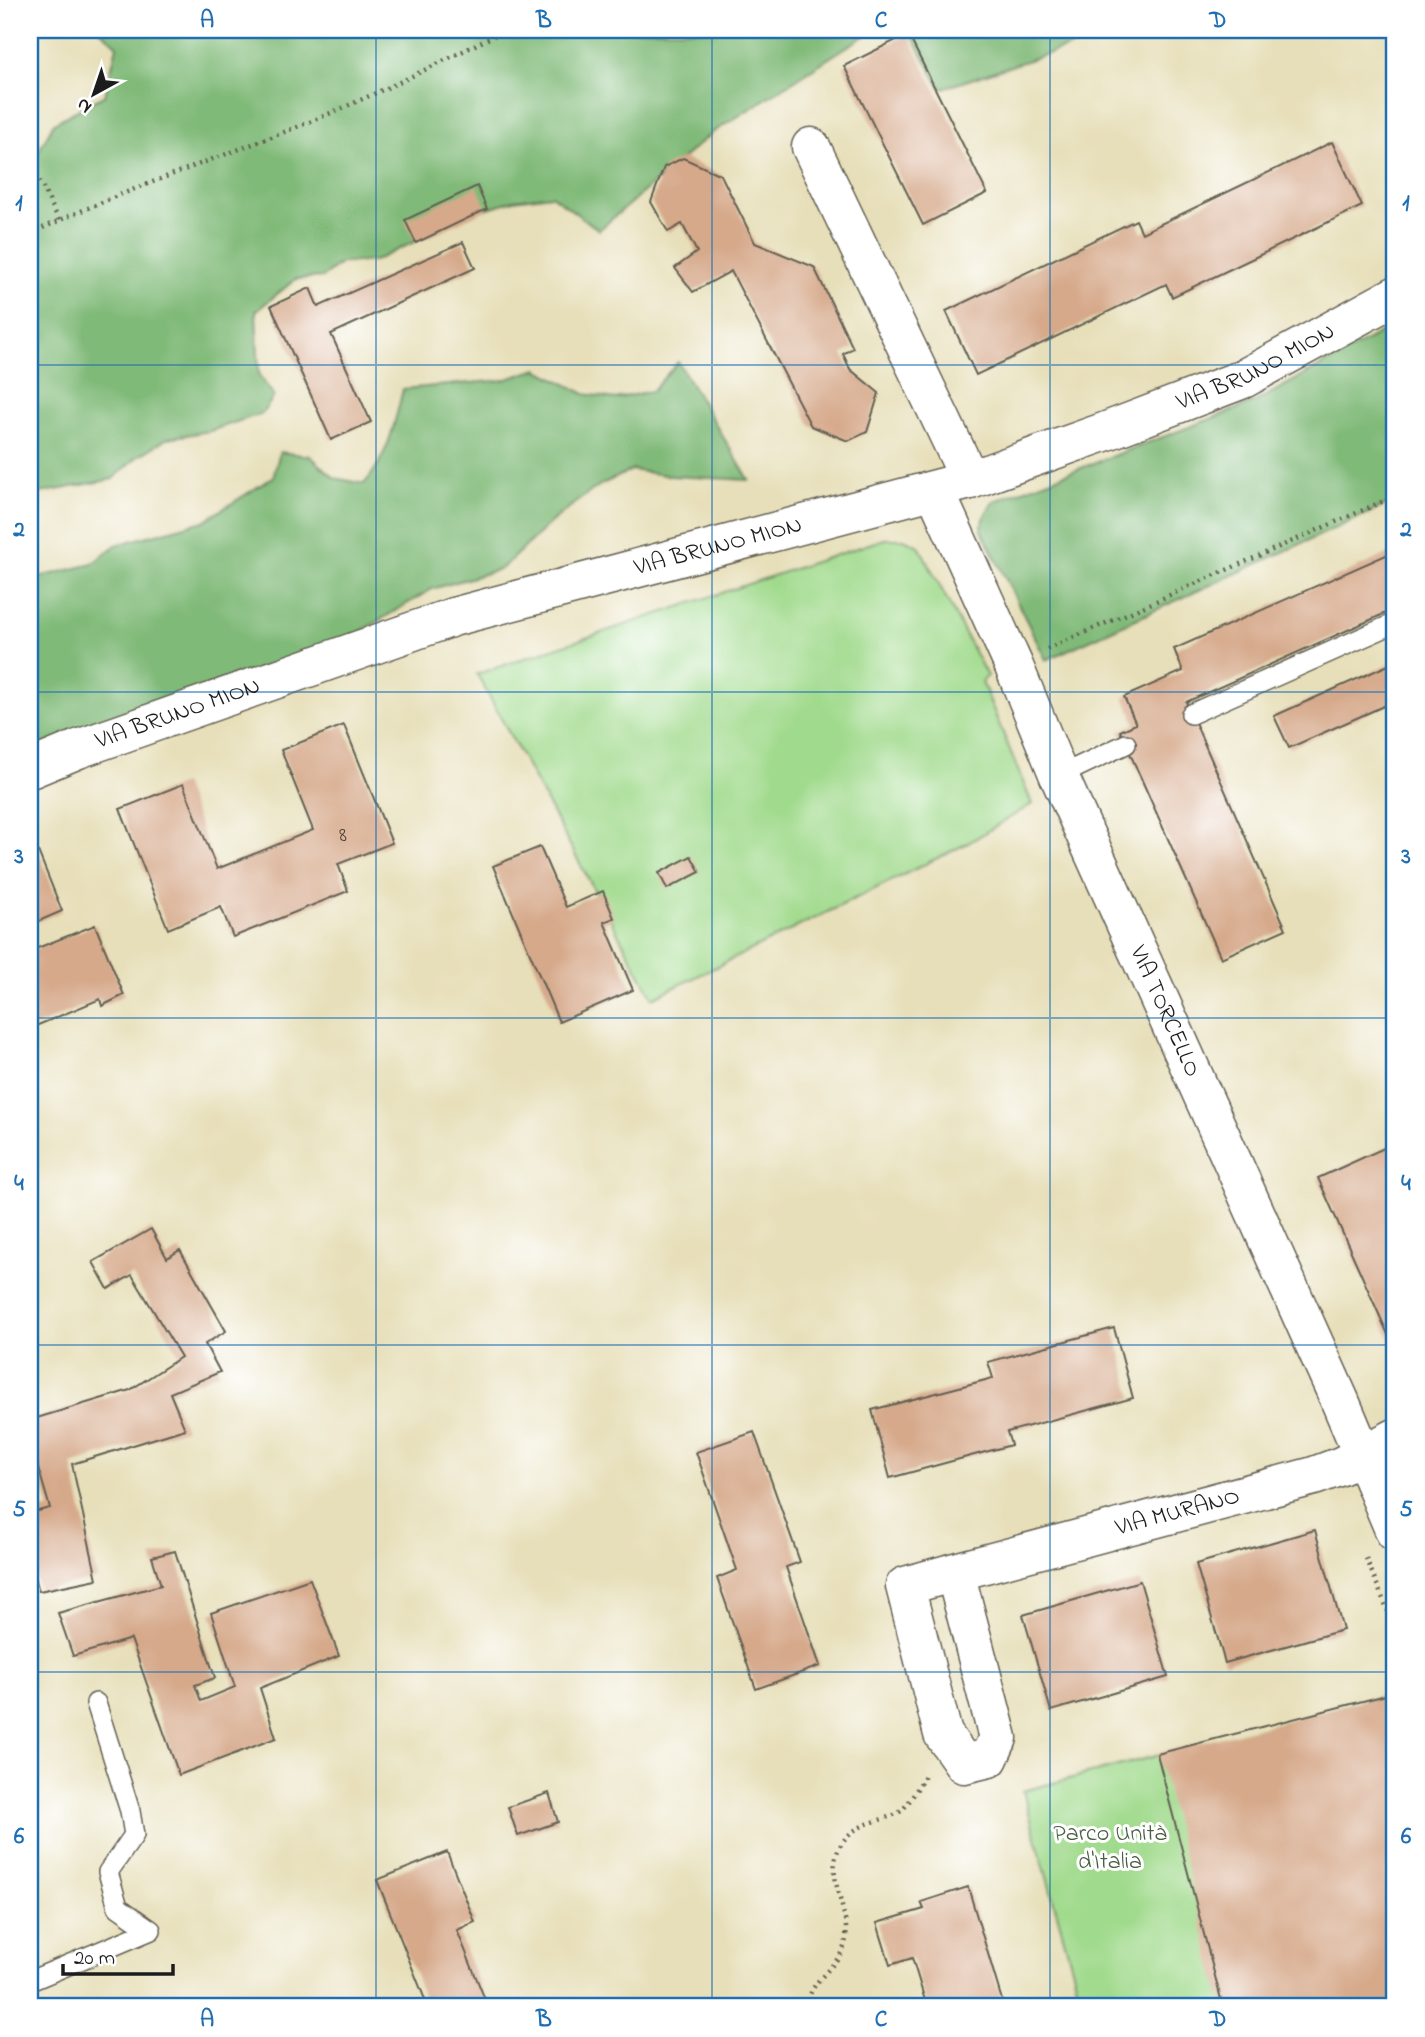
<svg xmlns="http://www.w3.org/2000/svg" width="1425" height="2037" viewBox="0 0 1425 2037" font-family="'Indie Flower',sans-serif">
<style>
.green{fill:#a0da8c;stroke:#5e7b54;stroke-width:2}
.forest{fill:#80ba78;stroke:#4e6b4a;stroke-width:2}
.building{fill:#d6a98a}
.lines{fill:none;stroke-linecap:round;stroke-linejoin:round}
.service-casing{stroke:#636053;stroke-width:22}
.minor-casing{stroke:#636053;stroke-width:41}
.path{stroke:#636053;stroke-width:4.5;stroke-dasharray:2 5;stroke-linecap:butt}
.service{stroke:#fff;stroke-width:19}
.minor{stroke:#fff;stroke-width:38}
.grid{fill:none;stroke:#1f6fb2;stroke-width:2;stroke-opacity:0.55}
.labels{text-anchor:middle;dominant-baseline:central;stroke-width:6;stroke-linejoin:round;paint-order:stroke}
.number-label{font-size:21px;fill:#4a3f38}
.street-label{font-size:24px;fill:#1c1c1c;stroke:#fff}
.park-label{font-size:24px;fill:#4a5e43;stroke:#fff}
.neatline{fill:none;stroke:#1f6fb2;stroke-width:2.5}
.grid-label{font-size:23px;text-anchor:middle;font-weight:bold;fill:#1f6fb2}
</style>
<rect width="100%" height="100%" fill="#fff"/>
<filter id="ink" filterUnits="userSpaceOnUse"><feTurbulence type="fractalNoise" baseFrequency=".0143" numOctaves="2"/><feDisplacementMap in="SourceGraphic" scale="14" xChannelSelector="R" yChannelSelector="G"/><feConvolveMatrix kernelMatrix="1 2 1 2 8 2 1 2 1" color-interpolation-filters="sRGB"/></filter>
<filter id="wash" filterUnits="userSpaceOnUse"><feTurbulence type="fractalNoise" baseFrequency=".00686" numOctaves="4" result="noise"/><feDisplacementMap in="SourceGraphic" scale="28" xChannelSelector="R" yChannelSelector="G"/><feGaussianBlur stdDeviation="1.57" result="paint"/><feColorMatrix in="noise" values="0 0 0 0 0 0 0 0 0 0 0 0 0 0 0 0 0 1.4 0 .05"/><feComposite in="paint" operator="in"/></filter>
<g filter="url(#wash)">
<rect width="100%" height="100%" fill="#e7dfb9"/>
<g class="green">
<polygon points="884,539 904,539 919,546 987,676 982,682 1032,804 968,843 653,998 477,674"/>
<polygon points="1395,1693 1395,2007 1083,2007 1023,1791"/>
</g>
<g class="forest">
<polygon points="100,30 873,30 712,133 599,230 551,195 514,200 482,210 374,261 341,263 323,277 296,279 256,311 259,375 274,396 263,413 210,431 168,438 137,457 113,479 30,495 30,167 54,123 105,95 117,46"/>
<polygon points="909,30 1100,30 1102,36 941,89"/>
<polygon points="1395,325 1395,501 1046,660 981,529 986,513 994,501 1255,402"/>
<path d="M678,362L749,480L671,476L632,470L600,485L579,500L551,522L501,569L432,589L358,633L30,753V584L41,577L92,564L116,545L204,521L273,477L280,452L310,456L335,478L364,484C388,458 395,422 403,389L504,380L537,369L585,394L615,399L652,391Z"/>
</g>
<g id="blocks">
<g class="building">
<polygon points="908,34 987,193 923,225 844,66"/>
<polygon points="1332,142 1362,206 1172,297 1166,284 976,375 946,311 1136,220 1142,233"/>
<polygon points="683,158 721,175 755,243 814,267 853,348 843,354 850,369 879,393 867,432 848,441 811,426 731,271 693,292 675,268 697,252 682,224 668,232 651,202 664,167"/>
<polygon points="477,186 487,209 416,243 405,220"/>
<polygon points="463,242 475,268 331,334 371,422 331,440 271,306 310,288 318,307"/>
<polygon points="1395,551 1395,609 1186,702 1286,929 1221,958 1120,731 1136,724 1124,697 1183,671 1174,649"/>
<polygon points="1395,662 1395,701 1289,748 1274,716"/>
<polygon points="344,725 392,843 338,864 348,891 233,937 221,907 168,929 120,809 183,784 217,869 313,830 281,750"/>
<polygon points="30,831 62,911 30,925"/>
<polygon points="540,847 566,907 603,891 614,918 604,922 633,990 559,1022 493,866"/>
<polygon points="691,856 700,872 667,889 659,873"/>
<polygon points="95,925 124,995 102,1006 100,999 31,1028 30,951"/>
<polygon points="1395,1143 1395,1200 1390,1202 1395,1212 1395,1350 1318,1178"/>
<polygon points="151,1229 167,1258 180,1250 226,1331 205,1344 220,1372 170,1393 185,1429 72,1464 97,1579 39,1591 30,1559 30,1513 50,1508 30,1440 30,1420 130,1390 181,1357 132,1275 108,1289 93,1262"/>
<polygon points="1114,1328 1133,1398 1007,1432 1011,1445 890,1478 872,1410 993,1378 988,1362"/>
<polygon points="754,1432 800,1562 786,1567 820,1666 756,1689 717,1578 737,1570 696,1452"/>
<polygon points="1315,1530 1343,1630 1225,1663 1196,1564"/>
<polygon points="175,1551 215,1678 195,1685 201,1701 235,1687 211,1613 310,1579 339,1656 260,1688 276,1738 179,1775 131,1639 73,1656 58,1613 161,1585 152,1557"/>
<polygon points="1140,1581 1168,1677 1051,1711 1023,1615"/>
<polygon points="1390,1694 1395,1714 1395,2004 1383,2007 1223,2007 1157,1754"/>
<polygon points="549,1793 558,1822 518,1836 508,1807"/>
<polygon points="447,1852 475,1922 457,1930 488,2007 428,2007 377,1880"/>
<polygon points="968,1887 1004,2007 927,2007 912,1958 890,1965 877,1923 924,1909 921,1902"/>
</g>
</g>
</g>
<g filter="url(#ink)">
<use href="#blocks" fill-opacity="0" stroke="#636053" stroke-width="2"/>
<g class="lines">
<defs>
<g id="service">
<polyline points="1191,714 1395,623"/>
<polyline points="1059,776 1126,744"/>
<polyline points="30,1981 151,1930 118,1907 108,1872 134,1835 130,1811 96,1703"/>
</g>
<g id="minor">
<polyline points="811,147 970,480"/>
<path id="s1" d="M935,491L1013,664L1059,776L1340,1401L1395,1532"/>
<path id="s2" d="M30,769L78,749L453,617L970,480L1104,432L1243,379L1395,296"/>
<path id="s3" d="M955,1572L998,1738L989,1758L964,1764L943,1734L905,1586L955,1572L1314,1476L1341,1466L1395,1438"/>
</g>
</defs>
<use href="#service" class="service-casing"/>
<use href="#minor" class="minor-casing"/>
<g class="path">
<polyline points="30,32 32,30"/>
<polyline points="30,162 59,220"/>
<path d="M30,234C118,192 211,161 302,125C371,97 438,64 505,30"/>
<polyline points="1047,649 1395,496"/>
<polyline points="1366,1558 1395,1628"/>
<path d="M806,2007C808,2000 810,1993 814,1987C824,1971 844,1959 846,1938C849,1906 822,1873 842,1843C856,1822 878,1823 898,1813C907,1809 920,1783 926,1774"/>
</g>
<use href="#service" class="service"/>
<use href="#minor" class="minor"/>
</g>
</g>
<path class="grid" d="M376,30V2007M712,30V2007M1050,30V2007M30,365H1395M30,692H1395M30,1018H1395M30,1345H1395M30,1672H1395"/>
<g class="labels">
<g class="number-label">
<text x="343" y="836">8</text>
</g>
<g class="street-label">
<text stroke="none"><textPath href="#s2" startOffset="1292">VIA BRUNO MION</textPath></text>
<text stroke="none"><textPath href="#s2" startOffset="724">VIA BRUNO MION</textPath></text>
<text stroke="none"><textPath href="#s2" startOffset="158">VIA BRUNO MION</textPath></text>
<text stroke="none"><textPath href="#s1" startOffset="569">VIA TORCELLO</textPath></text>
<text stroke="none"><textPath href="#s3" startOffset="691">VIA MURANO</textPath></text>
</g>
<g class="park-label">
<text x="1110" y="1834">Parco Unità<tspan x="1110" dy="28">d'Italia</tspan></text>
</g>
</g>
<rect width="1425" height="2037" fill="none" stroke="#fff" stroke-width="77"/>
<g transform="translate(94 94) rotate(220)" stroke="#ffffff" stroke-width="5" paint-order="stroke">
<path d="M0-5L12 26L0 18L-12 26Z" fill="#1c1c1c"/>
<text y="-10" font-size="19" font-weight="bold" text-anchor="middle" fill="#1c1c1c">N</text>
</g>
<path d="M63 1964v10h110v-10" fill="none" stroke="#1c1c1c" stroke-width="3.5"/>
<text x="74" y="1964" font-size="21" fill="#1c1c1c" stroke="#ffffff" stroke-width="5" paint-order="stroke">20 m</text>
<rect x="38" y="38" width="1348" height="1960" class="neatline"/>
<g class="grid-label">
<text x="207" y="27">A</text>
<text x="544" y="27">B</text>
<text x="881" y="27">C</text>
<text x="1218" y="27">D</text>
<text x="19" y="210">1</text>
<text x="1406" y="210">1</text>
<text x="19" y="536">2</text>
<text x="1406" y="536">2</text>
<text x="19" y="863">3</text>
<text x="1406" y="863">3</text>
<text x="19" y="1190">4</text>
<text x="1406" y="1190">4</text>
<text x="19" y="1516">5</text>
<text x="1406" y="1516">5</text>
<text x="19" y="1843">6</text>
<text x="1406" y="1843">6</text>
<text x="207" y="2026">A</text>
<text x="544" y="2026">B</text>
<text x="881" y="2026">C</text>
<text x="1218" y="2026">D</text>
</g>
</svg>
